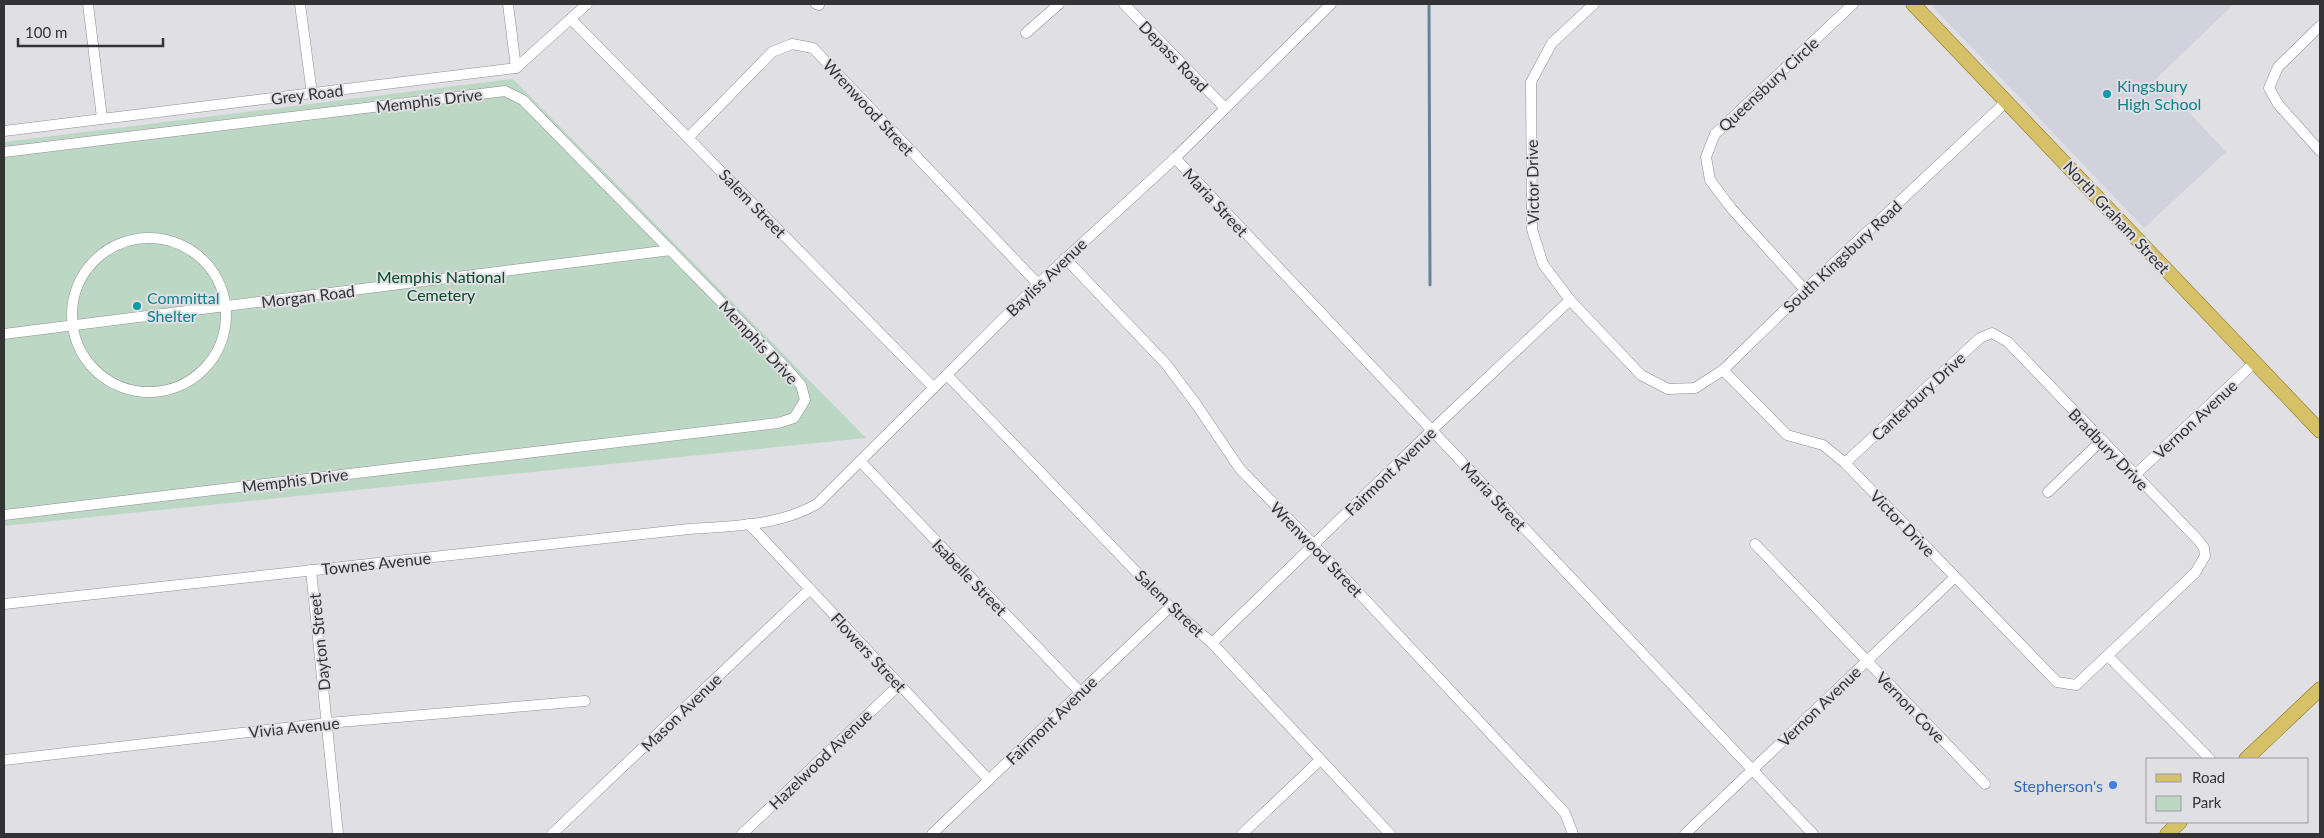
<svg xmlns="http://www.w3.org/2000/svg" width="2324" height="838" viewBox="0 0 2324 838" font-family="Lato,sans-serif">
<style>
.built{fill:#d2d2de}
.green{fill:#bcd8c4}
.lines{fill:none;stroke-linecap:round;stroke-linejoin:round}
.stream{stroke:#668496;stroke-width:3}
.minor-casing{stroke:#8e8e93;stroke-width:11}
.major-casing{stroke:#8b7416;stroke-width:15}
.minor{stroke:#fff;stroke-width:10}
.major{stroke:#d6c169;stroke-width:14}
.culture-dot{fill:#0f9aa8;stroke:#dfdfe4;stroke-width:2}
.shop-dot{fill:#3f7fe0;stroke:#dfdfe4;stroke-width:2}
.labels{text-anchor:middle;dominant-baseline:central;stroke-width:4;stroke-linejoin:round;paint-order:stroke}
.street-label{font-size:16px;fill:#333335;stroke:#dfdfe4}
.culture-label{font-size:16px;fill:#0d838f;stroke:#dfdfe4;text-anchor:start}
.park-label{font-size:16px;fill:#044b28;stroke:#dfdfe4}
.shop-label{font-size:16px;fill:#366cbe;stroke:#dfdfe4;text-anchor:end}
</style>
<rect width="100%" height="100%" fill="#dfdfe4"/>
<polygon class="built" points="1936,4 2234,4 2157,78 2226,152 2144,228 1933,7"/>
<polygon class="green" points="513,79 866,438 4,526 4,142"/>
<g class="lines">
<polyline class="stream" points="1429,4 1430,285"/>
<defs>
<g id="minor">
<polyline points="88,4 102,118"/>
<polyline points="300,4 312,94"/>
<polyline points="508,4 516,68"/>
<polyline points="816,4 819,5"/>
<polyline points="1124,4 1224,107"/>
<polyline points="1594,4 1552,43 1531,82 1532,229 1543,264 1570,300 1641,375 1668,389 1695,388 1723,370 1805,290 2007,101"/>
<polyline points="571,19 934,388"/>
<polyline points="2320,26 2278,67 2269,88 2278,104 2320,151"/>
<polyline points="1026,33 1059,4"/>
<polyline points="4,131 516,68 587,4"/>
<polyline points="689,137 772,52 792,44 813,48 1038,284"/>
<polyline points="4,152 505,91 523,100 788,370 801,385 805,400 794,418 778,423 4,515"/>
<polyline points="1175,158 1813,834"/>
<circle cx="149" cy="315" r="77"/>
<polyline points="1065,258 1166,364 1196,404 1240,469 1314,545 1565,813 1573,834"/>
<polyline points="1805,290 1731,208 1710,180 1706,157 1715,134 1853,4"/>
<polyline points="4,334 671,250"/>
<polyline points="1723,370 1787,435 1823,445 1845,463 2057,682 2076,685 2195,573 2205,556 2204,548 2199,541 2008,342 1992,333 1980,338 1845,463"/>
<polyline points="947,375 1170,607 1212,643 1390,834"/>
<polyline points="860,461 1080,692"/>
<polyline points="2135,475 2255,362"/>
<polyline points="2048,492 2101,441"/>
<polyline points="749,524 989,780"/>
<polyline points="1755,544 1985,784"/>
<polyline points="311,570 338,834"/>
<path d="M4,604L689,529C732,526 779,526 817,504L1038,284L1175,158L1331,4"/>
<polyline points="1212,643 1432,430 1570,300"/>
<polyline points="2108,656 2210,759"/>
<polyline points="4,760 328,723 585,701"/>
<polyline points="552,834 810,589"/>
<polyline points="742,834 899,685"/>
<polyline points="932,834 1170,607"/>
<polyline points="1242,834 1320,760"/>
<polyline points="1685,834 1954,578"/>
</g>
<g id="major">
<polyline points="1913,4 2320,431"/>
<polyline points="2246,759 2320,689"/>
<polyline points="2167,834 2180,822"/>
</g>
</defs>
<use href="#minor" class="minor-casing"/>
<use href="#major" class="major-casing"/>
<use href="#minor" class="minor"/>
<use href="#major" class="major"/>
</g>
<g class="culture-dot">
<circle cx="2107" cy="94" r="5"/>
<circle cx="137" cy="306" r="5"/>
</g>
<circle class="shop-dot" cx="2113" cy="785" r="5"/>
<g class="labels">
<g class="street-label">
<text transform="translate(1174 56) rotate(46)">Depass Road</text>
<text transform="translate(1768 84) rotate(-43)">Queensbury Circle</text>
<text transform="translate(307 94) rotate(-7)">Grey Road</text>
<text transform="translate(429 100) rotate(-7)">Memphis Drive</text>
<text transform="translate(869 107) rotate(47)">Wrenwood Street</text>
<text transform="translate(1532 182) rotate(-91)">Victor Drive</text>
<text transform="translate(1216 202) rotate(47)">Maria Street</text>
<text transform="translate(753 203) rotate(46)">Salem Street</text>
<text transform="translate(2117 217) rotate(47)">North Graham Street</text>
<text transform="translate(1842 256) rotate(-43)">South Kingsbury Road</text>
<text transform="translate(1046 277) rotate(-44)">Bayliss Avenue</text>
<text transform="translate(308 296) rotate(-7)">Morgan Road</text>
<text transform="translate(759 342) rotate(47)">Memphis Drive</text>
<text transform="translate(1918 396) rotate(-43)">Canterbury Drive</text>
<text transform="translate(2195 419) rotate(-43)">Vernon Avenue</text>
<text transform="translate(2109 449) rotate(46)">Bradbury Drive</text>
<text transform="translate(1390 471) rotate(-44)">Fairmont Avenue</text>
<text transform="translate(295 480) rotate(-7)">Memphis Drive</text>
<text transform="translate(1494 496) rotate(47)">Maria Street</text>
<text transform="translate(1903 523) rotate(46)">Victor Drive</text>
<text transform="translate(1317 549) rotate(46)">Wrenwood Street</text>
<text transform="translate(376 563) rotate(-6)">Townes Avenue</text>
<text transform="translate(970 577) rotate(46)">Isabelle Street</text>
<text transform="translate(1170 603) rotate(44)">Salem Street</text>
<text transform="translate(319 642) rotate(-96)">Dayton Street</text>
<text transform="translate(869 652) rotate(47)">Flowers Street</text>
<text transform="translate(1819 706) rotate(-44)">Vernon Avenue</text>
<text transform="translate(1911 707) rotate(46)">Vernon Cove</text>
<text transform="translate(681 712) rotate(-44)">Mason Avenue</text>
<text transform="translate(1051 720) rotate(-44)">Fairmont Avenue</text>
<text transform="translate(294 727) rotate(-6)">Vivia Avenue</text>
<text transform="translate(820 759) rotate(-44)">Hazelwood Avenue</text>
</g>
<g class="culture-label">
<text x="2117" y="85">Kingsbury<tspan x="2117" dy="18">High School</tspan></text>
<text x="147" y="297">Committal<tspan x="147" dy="18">Shelter</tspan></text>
</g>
<g class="park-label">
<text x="441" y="276">Memphis National<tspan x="441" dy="18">Cemetery</tspan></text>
</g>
<g class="shop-label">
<text x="2103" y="785">Stepherson's</text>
</g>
</g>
<rect width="2324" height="838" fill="none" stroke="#333335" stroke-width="10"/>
<rect x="2146" y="758" width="162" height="65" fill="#dfdfe4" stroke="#9a9a9e"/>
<rect x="2156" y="774" width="25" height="8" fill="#d6c169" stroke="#9a9a9e"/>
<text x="2192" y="783" font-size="15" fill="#333335">Road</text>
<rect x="2156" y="796" width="25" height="15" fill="#bcd8c4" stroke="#9a9a9e"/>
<text x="2192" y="808" font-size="15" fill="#333335">Park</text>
<path d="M18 38v8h145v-8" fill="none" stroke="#333335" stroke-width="2.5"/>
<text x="25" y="38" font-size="15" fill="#333335" stroke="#dfdfe4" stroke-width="4" paint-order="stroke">100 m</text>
</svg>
